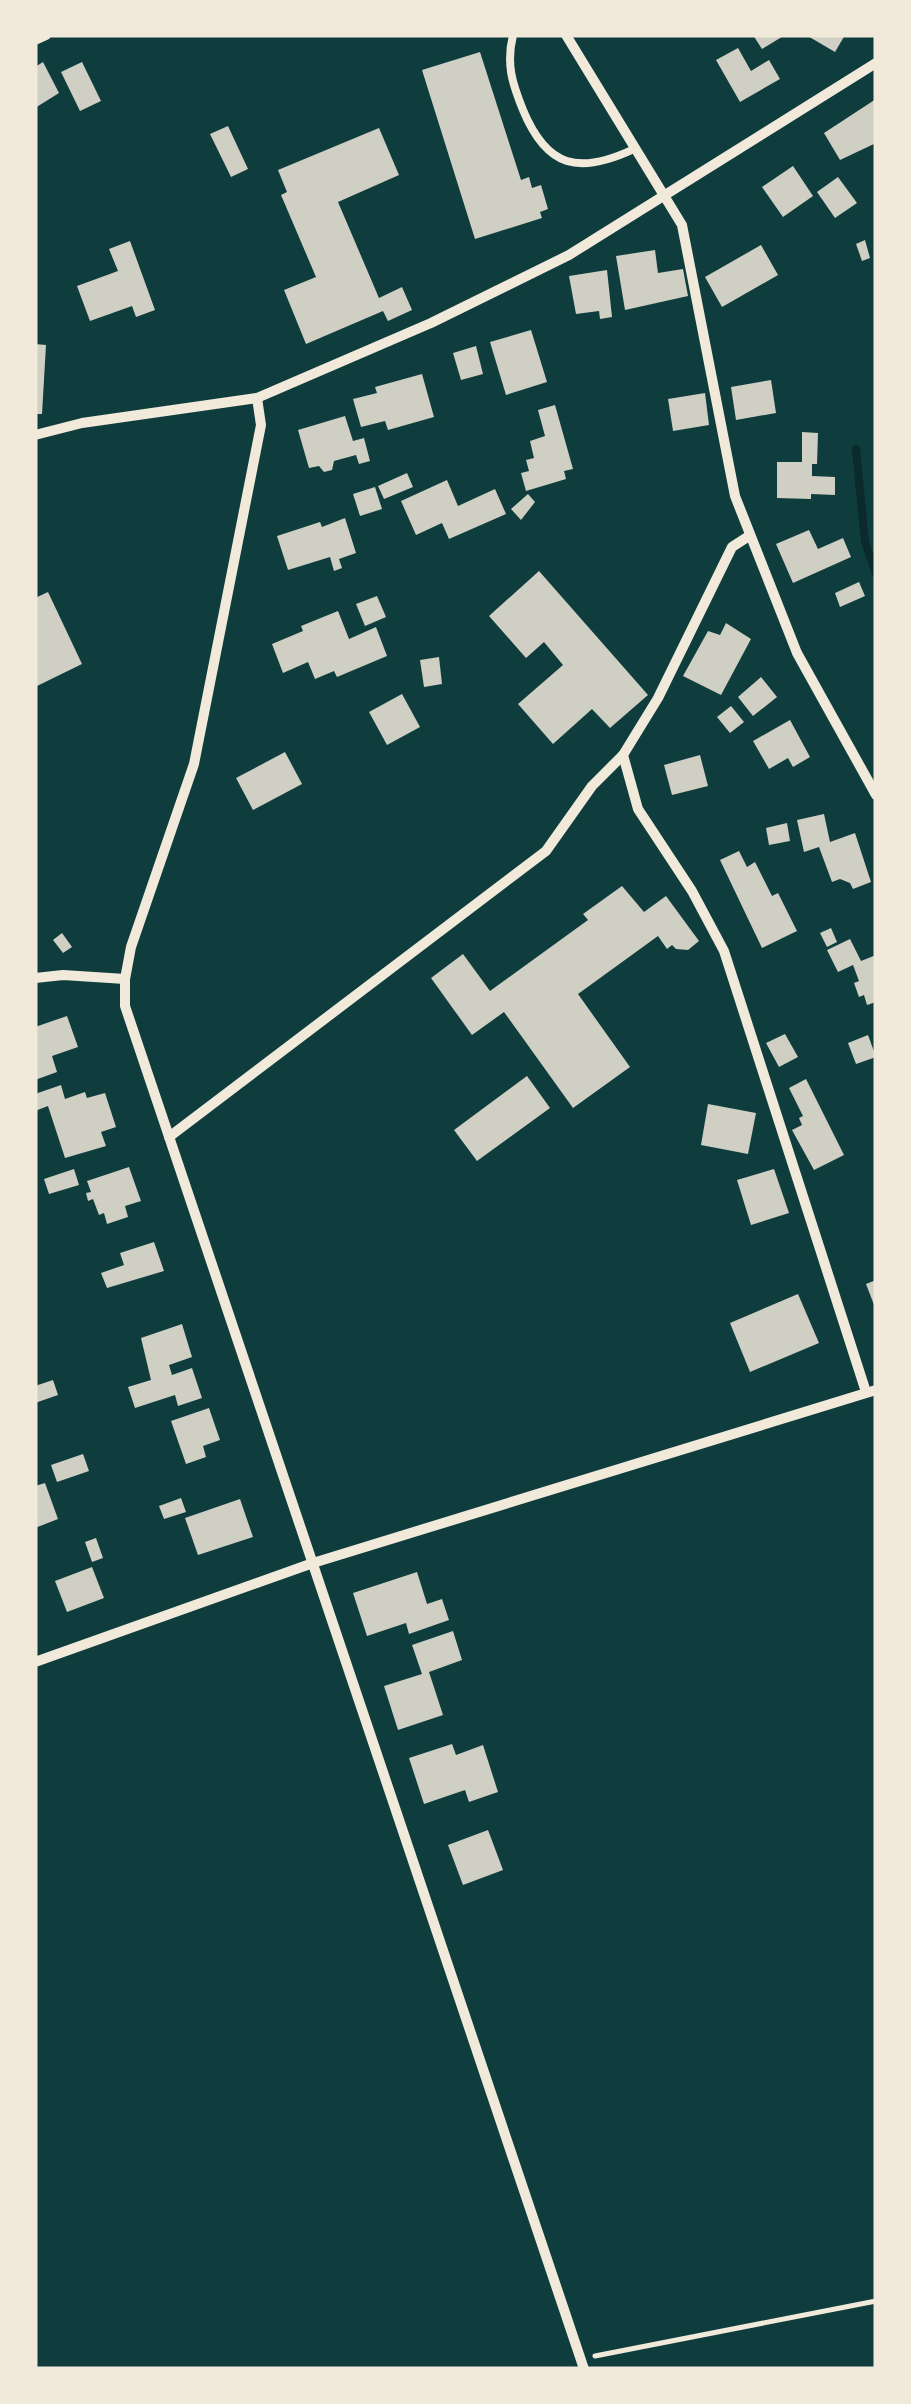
<svg xmlns="http://www.w3.org/2000/svg" width="911" height="2404" viewBox="0 0 911 2404" font-family="Raleway,sans-serif">
<style>
.lines{fill:none;stroke-linecap:round;stroke-linejoin:round}
.stream{stroke:#0a2a2b;stroke-width:8}
.building{fill:#cfcfc3}
.path{stroke:#f1e9da;stroke-width:5}
.service{stroke:#f1e9da;stroke-width:8}
.minor{stroke:#f1e9da;stroke-width:10}
</style>
<rect width="100%" height="100%" fill="#0f3d3e"/>
<g class="lines">
<polyline class="stream" points="856,449 865,542 876,574"/>
</g>
<g class="building">
<polygon points="753,35 785,35 762,49"/>
<polygon points="806,35 845,35 835,52"/>
<polygon points="738,48 751,71 769,60 780,79 740,102 716,60"/>
<polygon points="480,52 521,180 529,177 532,188 541,185 548,209 540,212 542,218 475,239 422,70"/>
<polygon points="43,62 59,93 35,108 35,67"/>
<polygon points="82,62 101,101 80,111 61,72"/>
<polygon points="876,99 876,143 840,160 824,133"/>
<polygon points="228,126 248,169 231,177 210,134"/>
<polygon points="379,128 399,175 338,202 379,298 402,287 412,310 388,321 383,311 306,344 284,290 316,277 281,195 287,192 278,170"/>
<polygon points="793,166 813,196 783,217 762,187"/>
<polygon points="838,177 857,203 835,218 817,192"/>
<polygon points="865,240 870,258 862,261 856,244"/>
<polygon points="130,241 155,310 136,317 132,306 90,321 77,286 118,271 109,249"/>
<polygon points="761,245 778,275 722,307 705,277"/>
<polygon points="655,250 658,273 683,269 688,296 625,310 616,256"/>
<polygon points="607,270 612,317 600,319 599,311 576,314 569,276"/>
<polygon points="531,330 547,382 506,395 490,342"/>
<polygon points="35,344 46,345 42,414 35,414"/>
<polygon points="476,346 483,374 461,380 453,353"/>
<polygon points="422,374 434,417 388,430 385,421 361,427 353,399 377,393 375,387"/>
<polygon points="771,380 776,413 736,420 731,387"/>
<polygon points="705,393 709,425 673,431 668,399"/>
<polygon points="555,405 573,469 564,471 566,479 526,491 521,473 529,471 526,460 534,458 530,441 545,436 538,410"/>
<polygon points="345,416 353,441 364,438 370,461 359,464 356,455 334,461 332,470 324,472 319,466 309,468 298,430"/>
<polygon points="802,432 818,433 817,464 812,464 812,476 835,477 835,495 811,494 811,499 777,498 777,462 802,462"/>
<polygon points="407,473 413,487 384,499 378,486"/>
<polygon points="447,480 458,506 495,489 506,514 449,539 442,523 416,535 401,501"/>
<polygon points="375,487 382,509 360,516 353,494"/>
<polygon points="528,494 535,502 521,520 511,509"/>
<polygon points="345,518 356,553 339,559 342,568 334,571 330,557 288,570 277,536 320,522 322,527"/>
<polygon points="809,530 818,549 843,538 851,557 793,583 776,544"/>
<polygon points="539,571 648,695 610,728 592,709 553,744 518,704 563,665 544,642 526,658 489,616"/>
<polygon points="859,582 865,596 840,607 835,593"/>
<polygon points="48,592 82,664 35,687 35,598"/>
<polygon points="377,596 386,617 365,626 356,604"/>
<polygon points="338,611 349,639 376,627 387,656 337,677 334,671 315,679 308,662 283,673 272,644 303,631 301,626"/>
<polygon points="726,623 751,639 721,695 683,676 708,631 720,635"/>
<polygon points="439,657 442,684 424,687 420,660"/>
<polygon points="761,677 777,697 753,716 738,697"/>
<polygon points="402,694 420,727 387,745 369,712"/>
<polygon points="731,706 744,722 730,733 717,717"/>
<polygon points="790,720 810,757 793,767 788,758 769,769 753,741"/>
<polygon points="285,752 302,784 253,810 236,778"/>
<polygon points="700,755 708,786 672,795 664,765"/>
<polygon points="824,814 830,842 855,833 871,882 853,889 850,883 840,879 832,882 819,847 804,852 797,820"/>
<polygon points="787,823 790,841 769,845 766,828"/>
<polygon points="739,851 747,867 755,862 772,896 778,893 797,931 762,948 720,860"/>
<polygon points="622,886 644,912 666,896 699,941 688,950 676,949 672,945 667,949 658,936 578,994 630,1067 573,1108 504,1012 472,1035 431,978 463,954 490,991 588,920 583,914"/>
<polygon points="831,928 837,942 827,947 820,933"/>
<polygon points="62,933 72,947 63,953 53,940"/>
<polygon points="850,939 861,961 876,955 876,1002 867,1005 864,995 859,997 854,983 859,981 853,965 838,972 827,950"/>
<polygon points="67,1016 78,1047 52,1056 57,1072 35,1080 35,1027"/>
<polygon points="785,1034 798,1057 779,1067 766,1043"/>
<polygon points="868,1035 876,1057 856,1064 848,1043"/>
<polygon points="527,1076 550,1108 477,1161 454,1130"/>
<polygon points="806,1079 844,1155 814,1170 792,1130 802,1125 799,1118 803,1116 789,1088"/>
<polygon points="61,1085 65,1099 85,1092 87,1098 105,1093 116,1127 101,1132 106,1146 65,1158 48,1106 35,1111 35,1094"/>
<polygon points="708,1104 756,1113 748,1154 701,1145"/>
<polygon points="129,1167 141,1201 125,1206 128,1217 107,1224 104,1213 99,1215 93,1199 88,1201 86,1193 91,1192 87,1181"/>
<polygon points="74,1169 79,1185 49,1194 44,1179"/>
<polygon points="774,1169 789,1213 751,1225 737,1180"/>
<polygon points="154,1242 164,1271 107,1288 101,1273 124,1265 120,1253"/>
<polygon points="876,1280 876,1310 866,1284"/>
<polygon points="798,1294 819,1343 750,1372 730,1323"/>
<polygon points="182,1324 192,1357 169,1365 172,1375 192,1368 202,1398 178,1406 175,1395 135,1408 128,1387 151,1380 141,1338"/>
<polygon points="53,1380 58,1395 35,1403 35,1386"/>
<polygon points="209,1408 220,1440 203,1446 206,1457 186,1464 171,1421"/>
<polygon points="83,1454 89,1471 57,1482 51,1465"/>
<polygon points="45,1483 58,1519 35,1528 35,1486"/>
<polygon points="181,1498 186,1512 164,1519 159,1506"/>
<polygon points="240,1499 253,1537 198,1555 185,1518"/>
<polygon points="96,1538 103,1558 92,1562 85,1542"/>
<polygon points="92,1567 104,1598 67,1612 55,1581"/>
<polygon points="417,1572 427,1604 442,1599 449,1620 409,1634 406,1623 367,1636 353,1593"/>
<polygon points="453,1631 462,1660 429,1672 443,1715 398,1730 384,1686 422,1674 412,1645"/>
<polygon points="452,1744 456,1755 483,1745 498,1792 469,1802 465,1790 424,1804 409,1758"/>
<polygon points="488,1830 503,1870 463,1885 448,1845"/>
</g>
<g class="lines">
<polyline class="path" points="595,2356 876,2301"/>
<path class="service" d="M513,35C506,64 512,83 523,110C547,168 579,175 634,149"/>
<g class="minor">
<polyline points="566,35 682,225 735,496 797,653 876,795"/>
<polyline points="35,40 46,35"/>
<polyline points="257,398 261,425 194,764 131,947 125,979 125,1006 584,2369"/>
<polyline points="35,435 82,423 257,398 431,323 569,255 876,63"/>
<polyline points="623,755 638,809 692,891 724,951 866,1392"/>
<polyline points="35,978 63,975 125,979"/>
<polyline points="169,1137 546,851 592,786 623,755 658,698 732,547 749,536"/>
<polyline points="35,1662 313,1563 876,1390"/>
</g>
</g>
<rect width="911" height="2404" fill="none" stroke="#f1e9da" stroke-width="75"/>
</svg>
